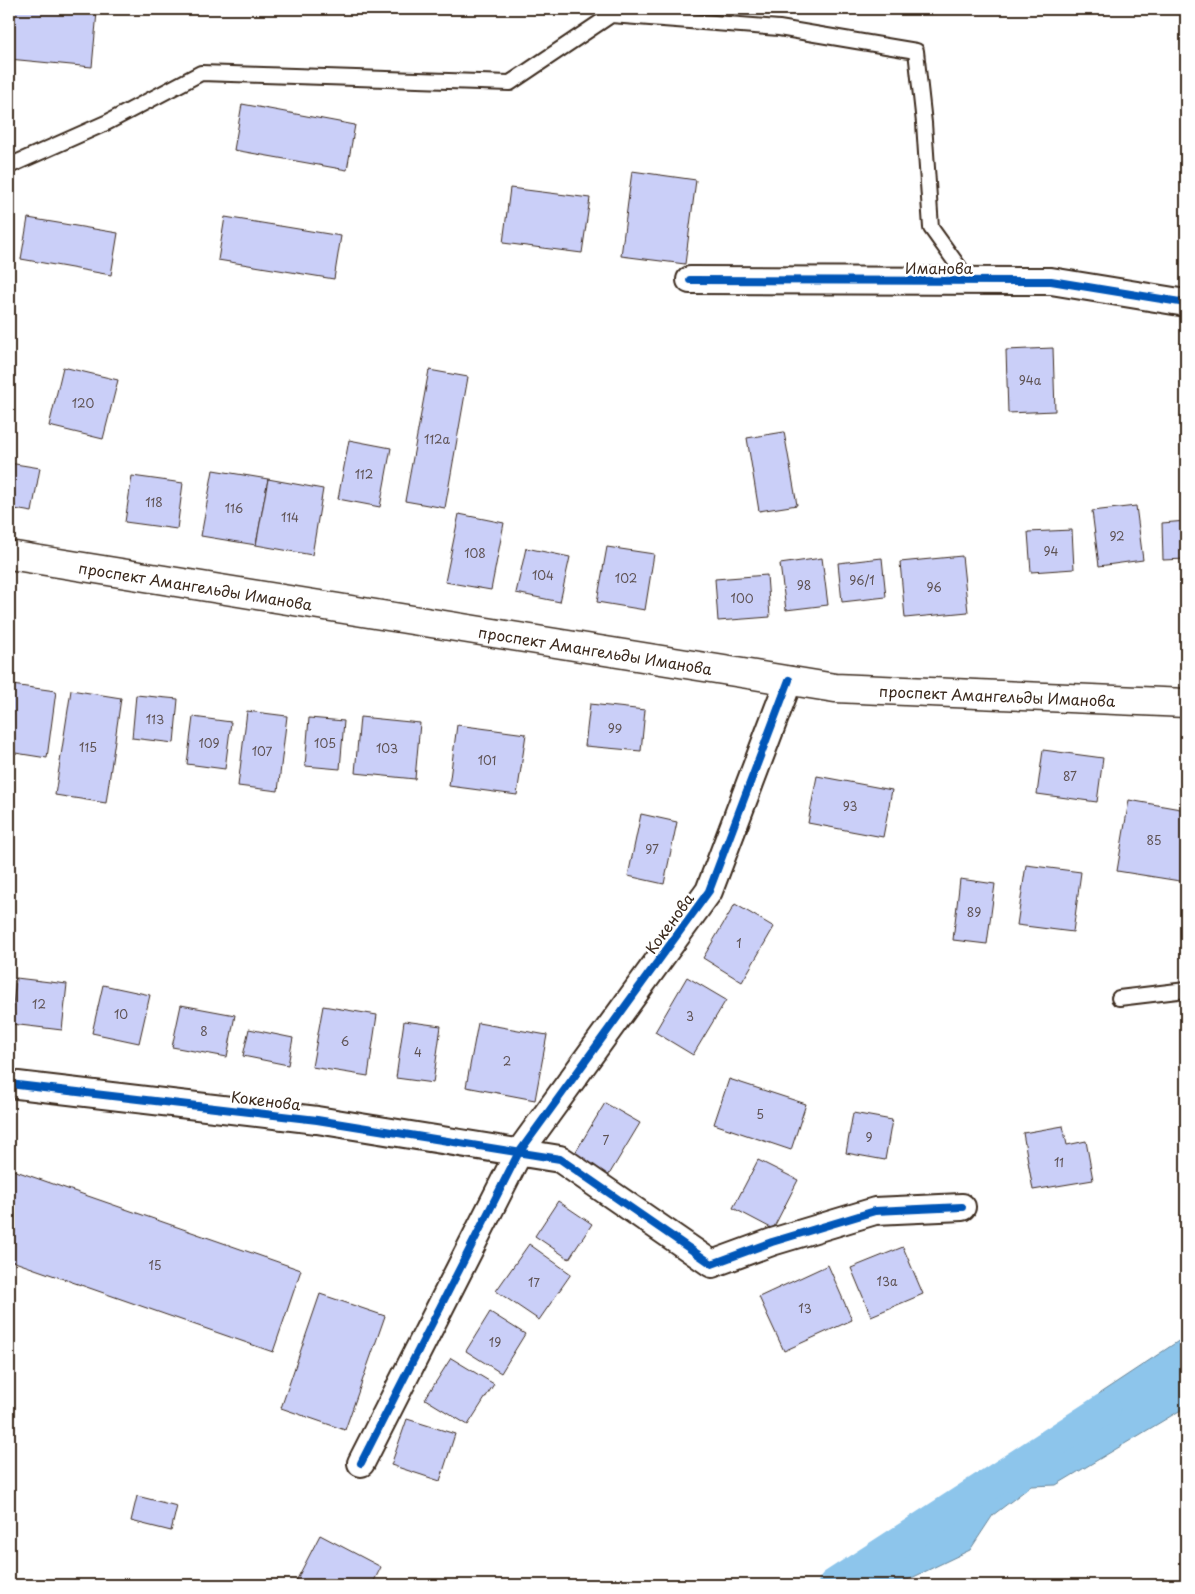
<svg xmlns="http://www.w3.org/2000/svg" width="1195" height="1594" viewBox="0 0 1195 1594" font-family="'Playpen Sans',sans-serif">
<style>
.water{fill:#8dc5eb;stroke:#6c8799}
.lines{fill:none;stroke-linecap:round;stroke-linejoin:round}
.canal{stroke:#8dc5eb;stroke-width:32}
.building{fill:#cacff8;stroke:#3b2a1e}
.service-casing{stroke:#3b2a1e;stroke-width:18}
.minor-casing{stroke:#3b2a1e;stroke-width:30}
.secondary-casing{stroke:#3b2a1e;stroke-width:31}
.service{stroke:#fff;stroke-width:14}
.minor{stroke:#fff;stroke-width:26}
.secondary{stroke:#fff;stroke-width:28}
.cycleway-casing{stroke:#fff;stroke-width:11}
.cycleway{stroke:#0057b8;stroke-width:8}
.labels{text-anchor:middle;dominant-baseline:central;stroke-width:5;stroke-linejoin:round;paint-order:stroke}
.number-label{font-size:12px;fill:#5f5354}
.street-label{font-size:15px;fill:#3b2a1e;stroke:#fff}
</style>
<rect width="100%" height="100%" fill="#fff"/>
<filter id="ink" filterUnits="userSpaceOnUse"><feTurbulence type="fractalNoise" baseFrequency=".02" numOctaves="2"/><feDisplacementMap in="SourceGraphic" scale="10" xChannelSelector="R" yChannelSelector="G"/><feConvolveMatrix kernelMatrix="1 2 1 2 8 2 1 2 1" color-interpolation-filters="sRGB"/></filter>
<g filter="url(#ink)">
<polygon class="water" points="1186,1336 1186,1407 1056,1485 1031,1486 993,1515 970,1550 897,1585 821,1585 912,1544 972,1509 1056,1447 1100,1393"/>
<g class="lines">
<polyline class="canal" points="834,1585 1105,1409"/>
</g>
<g class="building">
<polygon points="9,9 67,9 97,12 92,67 9,59"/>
<polygon points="242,104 355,125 347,170 234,150"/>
<polygon points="632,171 696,180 685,264 621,256"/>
<polygon points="510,188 590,198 582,253 503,243"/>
<polygon points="225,217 341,236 334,279 218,260"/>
<polygon points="28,218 118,233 111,275 21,259"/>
<polygon points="1053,348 1055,411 1008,413 1006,350"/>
<polygon points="63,367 118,380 103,439 49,426"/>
<polygon points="429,370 468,377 445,508 405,501"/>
<polygon points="784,432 797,505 759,511 747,438"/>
<polygon points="349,440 391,448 380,507 338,499"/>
<polygon points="9,463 40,468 32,512 9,508"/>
<polygon points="213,470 268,479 256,545 201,536"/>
<polygon points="132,476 183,483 177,529 125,522"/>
<polygon points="268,479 323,489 312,555 256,545"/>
<polygon points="1136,506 1143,560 1099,566 1092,511"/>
<polygon points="459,514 504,523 491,590 445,582"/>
<polygon points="1186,521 1186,559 1163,560 1162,523"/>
<polygon points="1072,530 1074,569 1031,572 1028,532"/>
<polygon points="607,547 654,554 645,610 597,602"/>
<polygon points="526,548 570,557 560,602 516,593"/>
<polygon points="962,556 968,612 905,618 900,562"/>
<polygon points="822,558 828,605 786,610 780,564"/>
<polygon points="882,558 886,597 842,602 838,563"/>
<polygon points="767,575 770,617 718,621 715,579"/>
<polygon points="12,685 56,691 47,758 9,752 9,706"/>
<polygon points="71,690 121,698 106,803 55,795"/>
<polygon points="136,695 178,699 174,743 132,738"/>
<polygon points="590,704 645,710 641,751 585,746"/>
<polygon points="247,711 287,716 278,791 238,786"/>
<polygon points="193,717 231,722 225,769 187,764"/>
<polygon points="360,717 420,723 415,779 355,773"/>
<polygon points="309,718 344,721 340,769 305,766"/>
<polygon points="457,725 526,734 517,795 449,786"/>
<polygon points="1043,750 1103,758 1097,802 1037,794"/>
<polygon points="817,776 892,790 883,837 808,823"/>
<polygon points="1129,800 1186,810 1186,882 1117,871"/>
<polygon points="641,814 677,822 664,884 628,876"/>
<polygon points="1026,865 1081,872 1073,932 1017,925"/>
<polygon points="960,879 995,884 987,944 953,940"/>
<polygon points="735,904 774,927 742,982 703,958"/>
<polygon points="687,977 726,1000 693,1055 655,1032"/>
<polygon points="16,978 67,984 62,1030 11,1024"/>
<polygon points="103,985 150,995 139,1043 92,1033"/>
<polygon points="181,1005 235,1015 227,1057 172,1047"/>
<polygon points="323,1006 377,1015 368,1076 312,1067"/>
<polygon points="404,1021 441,1026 433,1083 396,1078"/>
<polygon points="478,1023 547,1035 535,1100 466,1087"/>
<polygon points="249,1029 293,1038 288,1065 243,1056"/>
<polygon points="729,1079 806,1104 791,1150 714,1124"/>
<polygon points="605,1103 640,1123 607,1178 572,1158"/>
<polygon points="853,1113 892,1120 885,1160 846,1153"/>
<polygon points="1063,1126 1067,1145 1086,1141 1093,1180 1033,1190 1023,1133"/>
<polygon points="758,1160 798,1180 773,1229 733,1208"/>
<polygon points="13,1170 301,1270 273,1352 9,1260 9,1182"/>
<polygon points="558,1201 592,1224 569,1259 535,1236"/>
<polygon points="529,1244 571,1274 539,1320 496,1291"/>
<polygon points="903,1247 923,1294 871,1316 851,1268"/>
<polygon points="828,1265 852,1320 784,1351 759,1297"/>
<polygon points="320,1294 385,1316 345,1430 281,1408"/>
<polygon points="490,1312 525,1334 501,1373 466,1351"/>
<polygon points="451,1358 494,1384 468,1425 425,1399"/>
<polygon points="407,1419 455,1434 440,1481 391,1465"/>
<polygon points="137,1496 177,1506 171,1531 131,1521"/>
<polygon points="320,1535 381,1567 372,1585 294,1585"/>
</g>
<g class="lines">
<defs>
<g id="service">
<polyline points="9,166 108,122 201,73 510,83 611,15 779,28 916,51 924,123 931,228 969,281"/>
<polyline points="1119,998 1186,990"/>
</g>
<g id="minor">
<polyline points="690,280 1051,281 1186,303"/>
<polyline points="9,1084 317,1120 560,1159 712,1264 772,1242 875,1211 962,1207"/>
<polyline points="361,1463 518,1154 709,891 789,680"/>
</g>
<g id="secondary">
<path id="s1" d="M9,555L835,688L1186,703"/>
</g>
</defs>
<use href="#service" class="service-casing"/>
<use href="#minor" class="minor-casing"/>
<use href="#secondary" class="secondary-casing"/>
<use href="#service" class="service"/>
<use href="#minor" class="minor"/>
<use href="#secondary" class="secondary"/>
<defs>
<g id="cycleway">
<polyline points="690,280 1051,281 1186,303"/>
<polyline points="9,1084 317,1120 560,1159 712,1264 772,1242 875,1211 962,1207"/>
<polyline points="361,1463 518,1154 709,891 789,680"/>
</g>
</defs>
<use href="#cycleway" class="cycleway-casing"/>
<use href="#cycleway" class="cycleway"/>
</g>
</g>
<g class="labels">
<g class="number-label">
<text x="1030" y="380">94а</text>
<text x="83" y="403">120</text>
<text x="437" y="439">112а</text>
<text x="364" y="474">112</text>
<text x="154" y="502">118</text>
<text x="234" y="508">116</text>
<text x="290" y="517">114</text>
<text x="1117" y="536">92</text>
<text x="1051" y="551">94</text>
<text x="475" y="553">108</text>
<text x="543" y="575">104</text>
<text x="626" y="578">102</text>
<text x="862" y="580">96/1</text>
<text x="804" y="585">98</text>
<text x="934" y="587">96</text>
<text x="742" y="598">100</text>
<text x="155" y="719">113</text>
<text x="615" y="728">99</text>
<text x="209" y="743">109</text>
<text x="325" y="743">105</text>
<text x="88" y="747">115</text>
<text x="387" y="748">103</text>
<text x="262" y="751">107</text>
<text x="487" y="760">101</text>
<text x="1070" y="776">87</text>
<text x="850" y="806">93</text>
<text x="1154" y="840">85</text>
<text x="652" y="849">97</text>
<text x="974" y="912">89</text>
<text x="739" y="943">1</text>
<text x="39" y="1004">12</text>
<text x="121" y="1014">10</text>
<text x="690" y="1016">3</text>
<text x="204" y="1031">8</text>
<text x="345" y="1041">6</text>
<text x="418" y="1052">4</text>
<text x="507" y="1061">2</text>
<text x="760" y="1114">5</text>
<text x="869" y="1137">9</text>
<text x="606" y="1140">7</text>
<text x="1059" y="1162">11</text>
<text x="155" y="1265">15</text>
<text x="887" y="1281">13а</text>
<text x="534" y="1282">17</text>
<text x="805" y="1308">13</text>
<text x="495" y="1342">19</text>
</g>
<g class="street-label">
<text x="939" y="267">Иманова</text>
<text stroke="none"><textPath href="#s1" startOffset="189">проспект Амангельды Иманова</textPath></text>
<text stroke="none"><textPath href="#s1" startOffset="594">проспект Амангельды Иманова</textPath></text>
<text stroke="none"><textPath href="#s1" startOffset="999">проспект Амангельды Иманова</textPath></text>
<text transform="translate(669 923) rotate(-54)">Кокенова</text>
<text transform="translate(266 1100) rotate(7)">Кокенова</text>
</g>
</g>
<rect width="1195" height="1594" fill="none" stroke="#fff" stroke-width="30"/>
<rect x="15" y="15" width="1165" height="1564" fill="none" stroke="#3b2a1e" stroke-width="2" filter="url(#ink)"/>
</svg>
